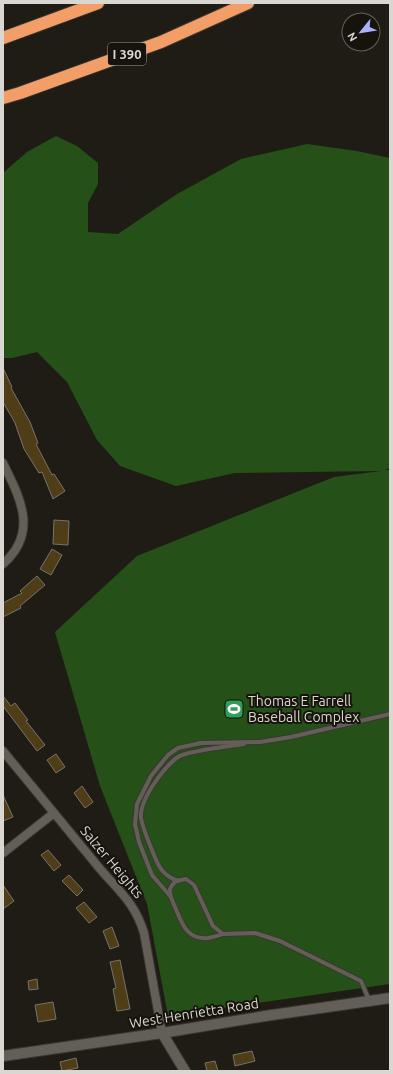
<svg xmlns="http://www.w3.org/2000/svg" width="393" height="1074" viewBox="0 0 393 1074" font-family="Ubuntu,sans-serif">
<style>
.green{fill:#255018}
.building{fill:#4f3d17;stroke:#77736b}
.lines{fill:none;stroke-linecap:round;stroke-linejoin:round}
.service-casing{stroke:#3b3835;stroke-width:6}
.minor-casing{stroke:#3b3835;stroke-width:10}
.tertiary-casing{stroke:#3b3835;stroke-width:12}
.secondary-casing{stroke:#3b3835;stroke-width:12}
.motorway-casing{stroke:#3b3835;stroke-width:14}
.service{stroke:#635f57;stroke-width:4}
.minor{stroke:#635f57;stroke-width:8}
.tertiary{stroke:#635f57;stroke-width:10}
.secondary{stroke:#635f57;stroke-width:10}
.motorway{stroke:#f39e67;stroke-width:12}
.labels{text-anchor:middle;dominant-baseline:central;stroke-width:4;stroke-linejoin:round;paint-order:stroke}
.shield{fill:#16130c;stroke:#9f9c97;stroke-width:1}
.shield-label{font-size:13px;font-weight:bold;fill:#dad7d3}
.poi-label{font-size:14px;fill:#dad7d3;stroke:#16130c;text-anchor:start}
.street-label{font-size:14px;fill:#dad7d3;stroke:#16130c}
</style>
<rect width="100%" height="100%" fill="#1f1c15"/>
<polygon class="green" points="56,136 77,146 98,163 98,184 88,203 88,232 118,234 177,194 241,159 307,144 357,151 390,158 390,468 385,470 390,470 390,984 168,1016 147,904 100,786 55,632 137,556 334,477 381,471 235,473 176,486 120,466 97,440 67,382 37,352 12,358 3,358 3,173 27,152"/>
<g class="building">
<polygon points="3,368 12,387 11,388 30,422 38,443 36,444 52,475 54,474 65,491 53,499 42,472 39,473 24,449 15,423 3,402"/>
<polygon points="54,520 69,521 68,545 53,544"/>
<polygon points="52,549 62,555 51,575 40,569"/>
<polygon points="37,576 45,585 20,606 21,608 3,617 3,603 22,593 20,591"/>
<polygon points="3,696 11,706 15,703 28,720 26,721 45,745 37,751 3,706"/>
<polygon points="56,754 65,767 56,773 47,760"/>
<polygon points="82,786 93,802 85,808 74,793"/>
<polygon points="3,795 13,817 3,821"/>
<polygon points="48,850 61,865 54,871 41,855"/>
<polygon points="69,875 83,890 77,896 62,881"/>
<polygon points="3,885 14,901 3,909"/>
<polygon points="84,902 97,917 89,923 76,908"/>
<polygon points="112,927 119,946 110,949 103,931"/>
<polygon points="120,960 130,1009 117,1011 113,989 116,988 110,962"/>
<polygon points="37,979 38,989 29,990 28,981"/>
<polygon points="53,1002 56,1019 38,1022 35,1005"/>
<polygon points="252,1051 255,1061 235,1066 233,1055"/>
<polygon points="76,1058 78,1068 62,1071 60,1062"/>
<polygon points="215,1061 218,1071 207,1071 205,1063"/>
</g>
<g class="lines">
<defs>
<g id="service">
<path d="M178,881C161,875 158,865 152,850C148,840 143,829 141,818C139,800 164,767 178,757C187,751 231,746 244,744"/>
<polyline points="171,897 152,875 139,842 135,824 137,804 151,776 168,755 178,748 201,743 260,742 291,737 390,714"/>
<path d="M223,934C218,936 214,937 208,938C187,940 182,924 175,907C173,902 169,895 170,889C171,886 174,883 176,881L186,879L194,885L213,926L223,934L255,933L280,941L361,981L369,1000"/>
</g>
<g id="minor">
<path d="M3,463C20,498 39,532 3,564"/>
<path d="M3,751C34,789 65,826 96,864C116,889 134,900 144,933L162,1033"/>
<polyline points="3,853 54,813"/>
</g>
<polyline id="tertiary" points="162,1033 185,1071"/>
<polyline id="secondary" points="3,1056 162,1033 265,1016 390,998"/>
<g id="motorway">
<polyline points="3,38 98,3"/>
<polyline points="3,98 20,93 161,42 248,3"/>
</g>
</defs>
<use href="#service" class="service-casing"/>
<use href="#minor" class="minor-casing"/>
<use href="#tertiary" class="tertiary-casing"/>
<use href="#secondary" class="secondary-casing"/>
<use href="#motorway" class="motorway-casing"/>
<use href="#service" class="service"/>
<use href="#minor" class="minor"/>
<use href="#tertiary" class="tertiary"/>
<use href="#secondary" class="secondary"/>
<use href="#motorway" class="motorway"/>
</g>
<defs>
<symbol id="stadium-square" viewBox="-11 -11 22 22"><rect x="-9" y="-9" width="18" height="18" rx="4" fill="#2e9e5b" stroke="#16130c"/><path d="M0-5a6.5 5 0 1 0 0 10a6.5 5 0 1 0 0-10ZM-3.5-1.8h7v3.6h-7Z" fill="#fff"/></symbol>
</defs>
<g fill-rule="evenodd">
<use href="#stadium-square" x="223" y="698" width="22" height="22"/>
</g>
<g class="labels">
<rect class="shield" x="108" y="43" width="38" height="22" rx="3"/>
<g class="shield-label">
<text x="127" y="54">I 390</text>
</g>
<g class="poi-label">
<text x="248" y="701">Thomas E Farrell<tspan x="248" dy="16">Baseball Complex</tspan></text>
</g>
<g class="street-label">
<text transform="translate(112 862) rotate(50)">Salzer Heights</text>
<text transform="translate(194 1013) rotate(-9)">West Henrietta Road</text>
</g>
</g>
<rect width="393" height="1074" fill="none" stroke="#dad7d3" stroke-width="8"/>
<g transform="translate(361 32) rotate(240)"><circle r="19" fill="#16130c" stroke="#64615c"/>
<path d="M0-3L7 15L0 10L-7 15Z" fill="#aab0fb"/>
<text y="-6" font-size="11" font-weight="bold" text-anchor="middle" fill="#dad7d3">N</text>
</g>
</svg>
